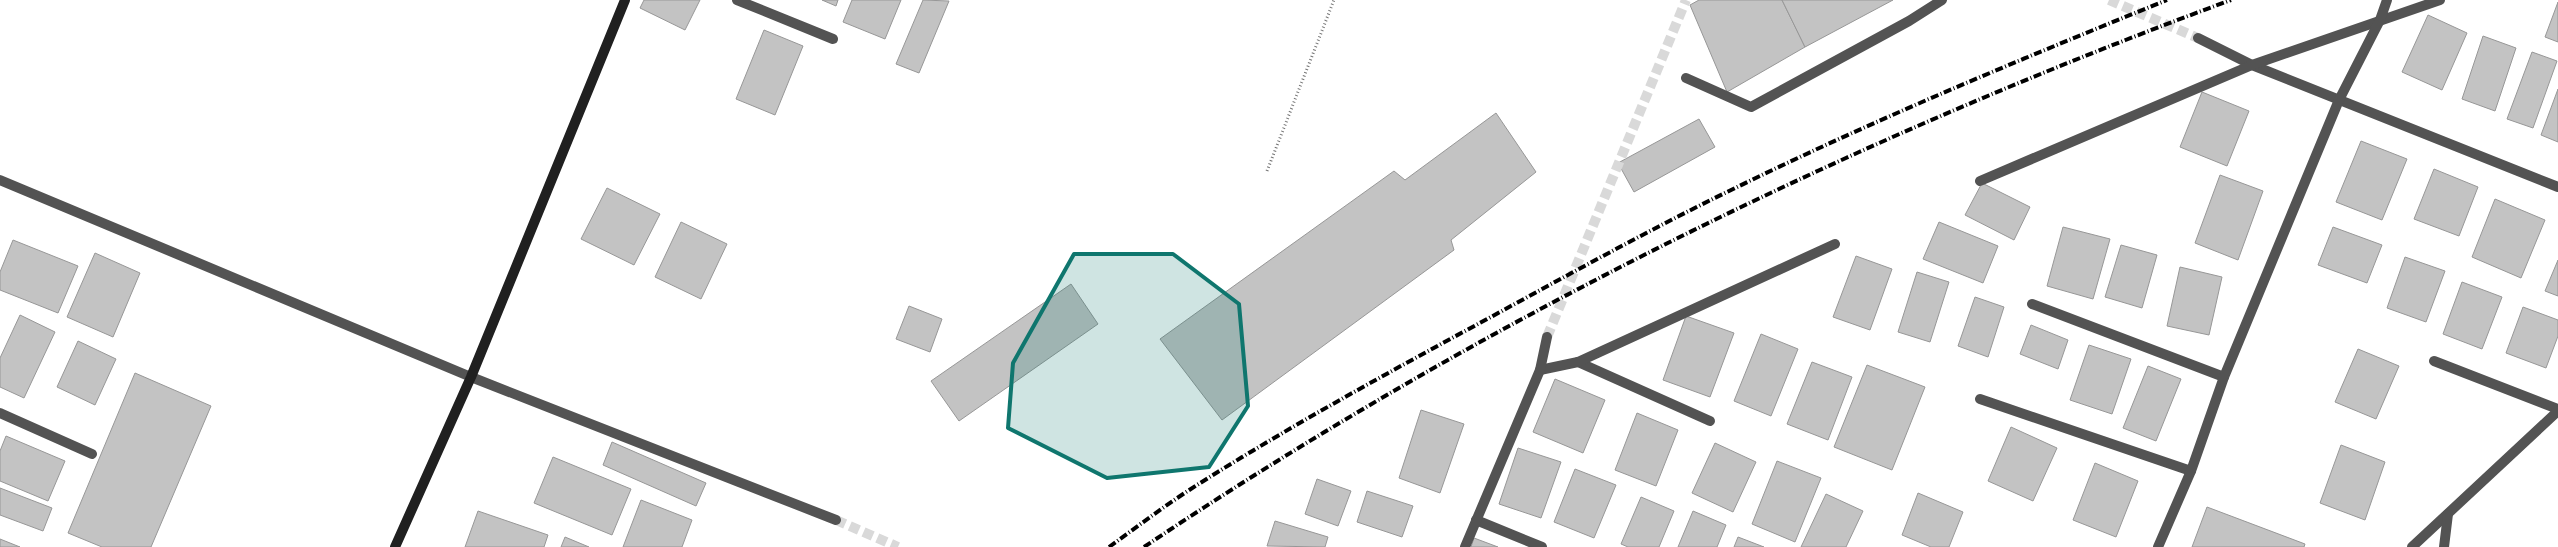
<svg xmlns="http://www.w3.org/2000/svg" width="2558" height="547" viewBox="0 0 2558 547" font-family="'DM Sans',sans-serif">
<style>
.building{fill:#c3c3c3;stroke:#979797}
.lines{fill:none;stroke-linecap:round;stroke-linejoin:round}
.street-tunnel{stroke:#d9d9d9;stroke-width:10;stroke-dasharray:10 5;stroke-linecap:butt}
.path{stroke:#757575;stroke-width:3;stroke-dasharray:1 2.5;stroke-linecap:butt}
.lane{stroke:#535353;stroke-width:10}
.street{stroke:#535353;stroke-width:10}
.secondary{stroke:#202020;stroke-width:10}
.rail{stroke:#000;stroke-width:4;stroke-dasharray:8 2.5 1 2.5;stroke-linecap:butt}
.marked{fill:#0f766e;fill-opacity:0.2;stroke:#0f766e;stroke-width:4;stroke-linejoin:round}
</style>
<rect width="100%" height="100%" fill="#fff"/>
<g class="building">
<polygon points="644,0 700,0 685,30 640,8"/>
<polygon points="822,0 838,0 836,6"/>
<polygon points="852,0 901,0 885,39 843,22"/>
<polygon points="923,0 949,1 919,73 896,64"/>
<polygon points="1699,0 1782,0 1805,47 1727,92 1690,5"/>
<polygon points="1782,0 1893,0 1805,47"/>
<polygon points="2558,2 2558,42 2545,37"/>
<polygon points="2428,15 2467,33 2442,90 2402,72"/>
<polygon points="764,30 803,46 775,115 736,99"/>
<polygon points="2483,36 2516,48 2495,111 2462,99"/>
<polygon points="2532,52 2557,61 2533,128 2507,119"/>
<polygon points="2558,89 2558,142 2541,135"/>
<polygon points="2202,92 2249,111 2227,166 2180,147"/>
<polygon points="1496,113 1536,172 1451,240 1454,250 1222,420 1160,339 1394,171 1405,180"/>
<polygon points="1699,119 1715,147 1634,192 1618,163"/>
<polygon points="2361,141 2407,159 2382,220 2336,202"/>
<polygon points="2434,169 2478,187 2459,236 2414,219"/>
<polygon points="2220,175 2263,191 2238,260 2195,243"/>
<polygon points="1982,183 2030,207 2014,240 1965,215"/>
<polygon points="607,188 660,214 634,265 581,239"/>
<polygon points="2495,199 2545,220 2521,278 2472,257"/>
<polygon points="681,222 727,244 701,299 655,277"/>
<polygon points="1939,222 1998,246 1983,283 1923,259"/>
<polygon points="2063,227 2110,239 2093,299 2047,286"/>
<polygon points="2333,227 2382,245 2367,283 2318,265"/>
<polygon points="13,240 78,266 58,313 0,290 0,272"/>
<polygon points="2121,245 2157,255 2142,308 2105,297"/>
<polygon points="95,253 140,273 113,337 67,317"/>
<polygon points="1856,256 1892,269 1870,330 1833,317"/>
<polygon points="2405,257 2445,271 2426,322 2387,308"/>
<polygon points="2558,260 2558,296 2545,291"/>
<polygon points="2180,267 2222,277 2209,335 2167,326"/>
<polygon points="1917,272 1949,282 1930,342 1898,332"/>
<polygon points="2462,282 2502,297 2482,349 2443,334"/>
<polygon points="1071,284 1098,324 959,421 931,381"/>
<polygon points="1975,297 2004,307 1988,357 1958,346"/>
<polygon points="909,306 942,319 930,352 896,339"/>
<polygon points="2523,307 2558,320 2558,336 2546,368 2506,353"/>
<polygon points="20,315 55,332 24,398 0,387 0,358"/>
<polygon points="1686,316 1734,333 1710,397 1663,380"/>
<polygon points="2031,325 2068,340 2058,369 2020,354"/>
<polygon points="1761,334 1798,349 1771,416 1734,401"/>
<polygon points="78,341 116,359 95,405 57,387"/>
<polygon points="2089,345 2131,359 2112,414 2070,400"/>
<polygon points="2358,349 2399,366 2376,419 2335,402"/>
<polygon points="1812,362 1852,377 1828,440 1787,424"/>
<polygon points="1867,365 1925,387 1892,470 1834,447"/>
<polygon points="2148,366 2181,379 2156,441 2123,428"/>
<polygon points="135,373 211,406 151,547 102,547 68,533"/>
<polygon points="1555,379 1605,400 1583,453 1533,432"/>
<polygon points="1421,410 1464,424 1440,493 1399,478"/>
<polygon points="1637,413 1678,430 1656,486 1615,470"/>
<polygon points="2011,427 2057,448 2033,501 1988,481"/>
<polygon points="6,436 65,461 48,501 0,481 0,451"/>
<polygon points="612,442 706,483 696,506 603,465"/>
<polygon points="1715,443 1756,462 1733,512 1692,493"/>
<polygon points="2341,445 2385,462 2365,520 2320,503"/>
<polygon points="1518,448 1561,462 1541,518 1499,504"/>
<polygon points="553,457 631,489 612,535 534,503"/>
<polygon points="1777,461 1821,478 1795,542 1752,524"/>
<polygon points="2095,463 2138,481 2116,537 2073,520"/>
<polygon points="1575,469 1616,485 1594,538 1554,522"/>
<polygon points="1317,479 1351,491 1338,526 1305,514"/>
<polygon points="0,488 52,508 43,531 0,515"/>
<polygon points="1367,491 1413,506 1402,537 1357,522"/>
<polygon points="1918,493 1963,512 1949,547 1931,547 1902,535"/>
<polygon points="1826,494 1863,511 1846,547 1801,547"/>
<polygon points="1641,497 1674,511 1659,547 1628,547 1621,544"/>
<polygon points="641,500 692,520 682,547 623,547"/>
<polygon points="2207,507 2305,544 2304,547 2192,547"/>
<polygon points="478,511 548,535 544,547 465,547"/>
<polygon points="1693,511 1726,525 1717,547 1678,547"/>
<polygon points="1275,521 1328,537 1325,547 1267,546"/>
<polygon points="565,537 589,547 561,547"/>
<polygon points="1738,537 1764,547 1734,547"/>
<polygon points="1474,538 1498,547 1471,547"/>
<polygon points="0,539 20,547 0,547"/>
</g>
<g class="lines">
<g class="street-tunnel">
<polyline points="2109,0 2198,38"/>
<polyline points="1547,337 1686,0"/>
<polyline points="836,520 898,547"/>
</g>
<polyline class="path" points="1267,171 1334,0"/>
<g class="lane">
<polyline points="737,0 833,39"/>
<polyline points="1686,78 1751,107 1909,21 1942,0"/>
<polyline points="0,413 92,454"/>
</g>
<g class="street">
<polyline points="2198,38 2252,65 2558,187"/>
<polyline points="0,180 471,377 836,520"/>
<polyline points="1980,181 2252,65 2440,0"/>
<polyline points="2032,304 2224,377"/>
<polyline points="2434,361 2558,409"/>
<polyline points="1578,362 1710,421"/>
<polyline points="1540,370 1578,362 1835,244"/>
<polyline points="1980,399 2191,471"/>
<polyline points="1476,520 1542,547"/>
<polyline points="1465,547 1540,370 1547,337"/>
<polyline points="2158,547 2191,471 2224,377 2339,100 2380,20 2387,0"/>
<polyline points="2412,547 2558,411"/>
<polyline points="2444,547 2448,514"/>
</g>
<polyline class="secondary" points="395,547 471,377 625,0"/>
<g class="rail">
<path d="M1109,547C1138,526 1167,504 1197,485C1292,425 1391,371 1489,318C1568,275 1647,231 1727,192C1871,121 2019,60 2167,0"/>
<path d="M1144,547C1481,321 1851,140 2231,0"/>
</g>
</g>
<path class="marked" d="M1074,254H1173L1239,304L1248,406L1209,467L1107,478L1008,428L1013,363Z"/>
</svg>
